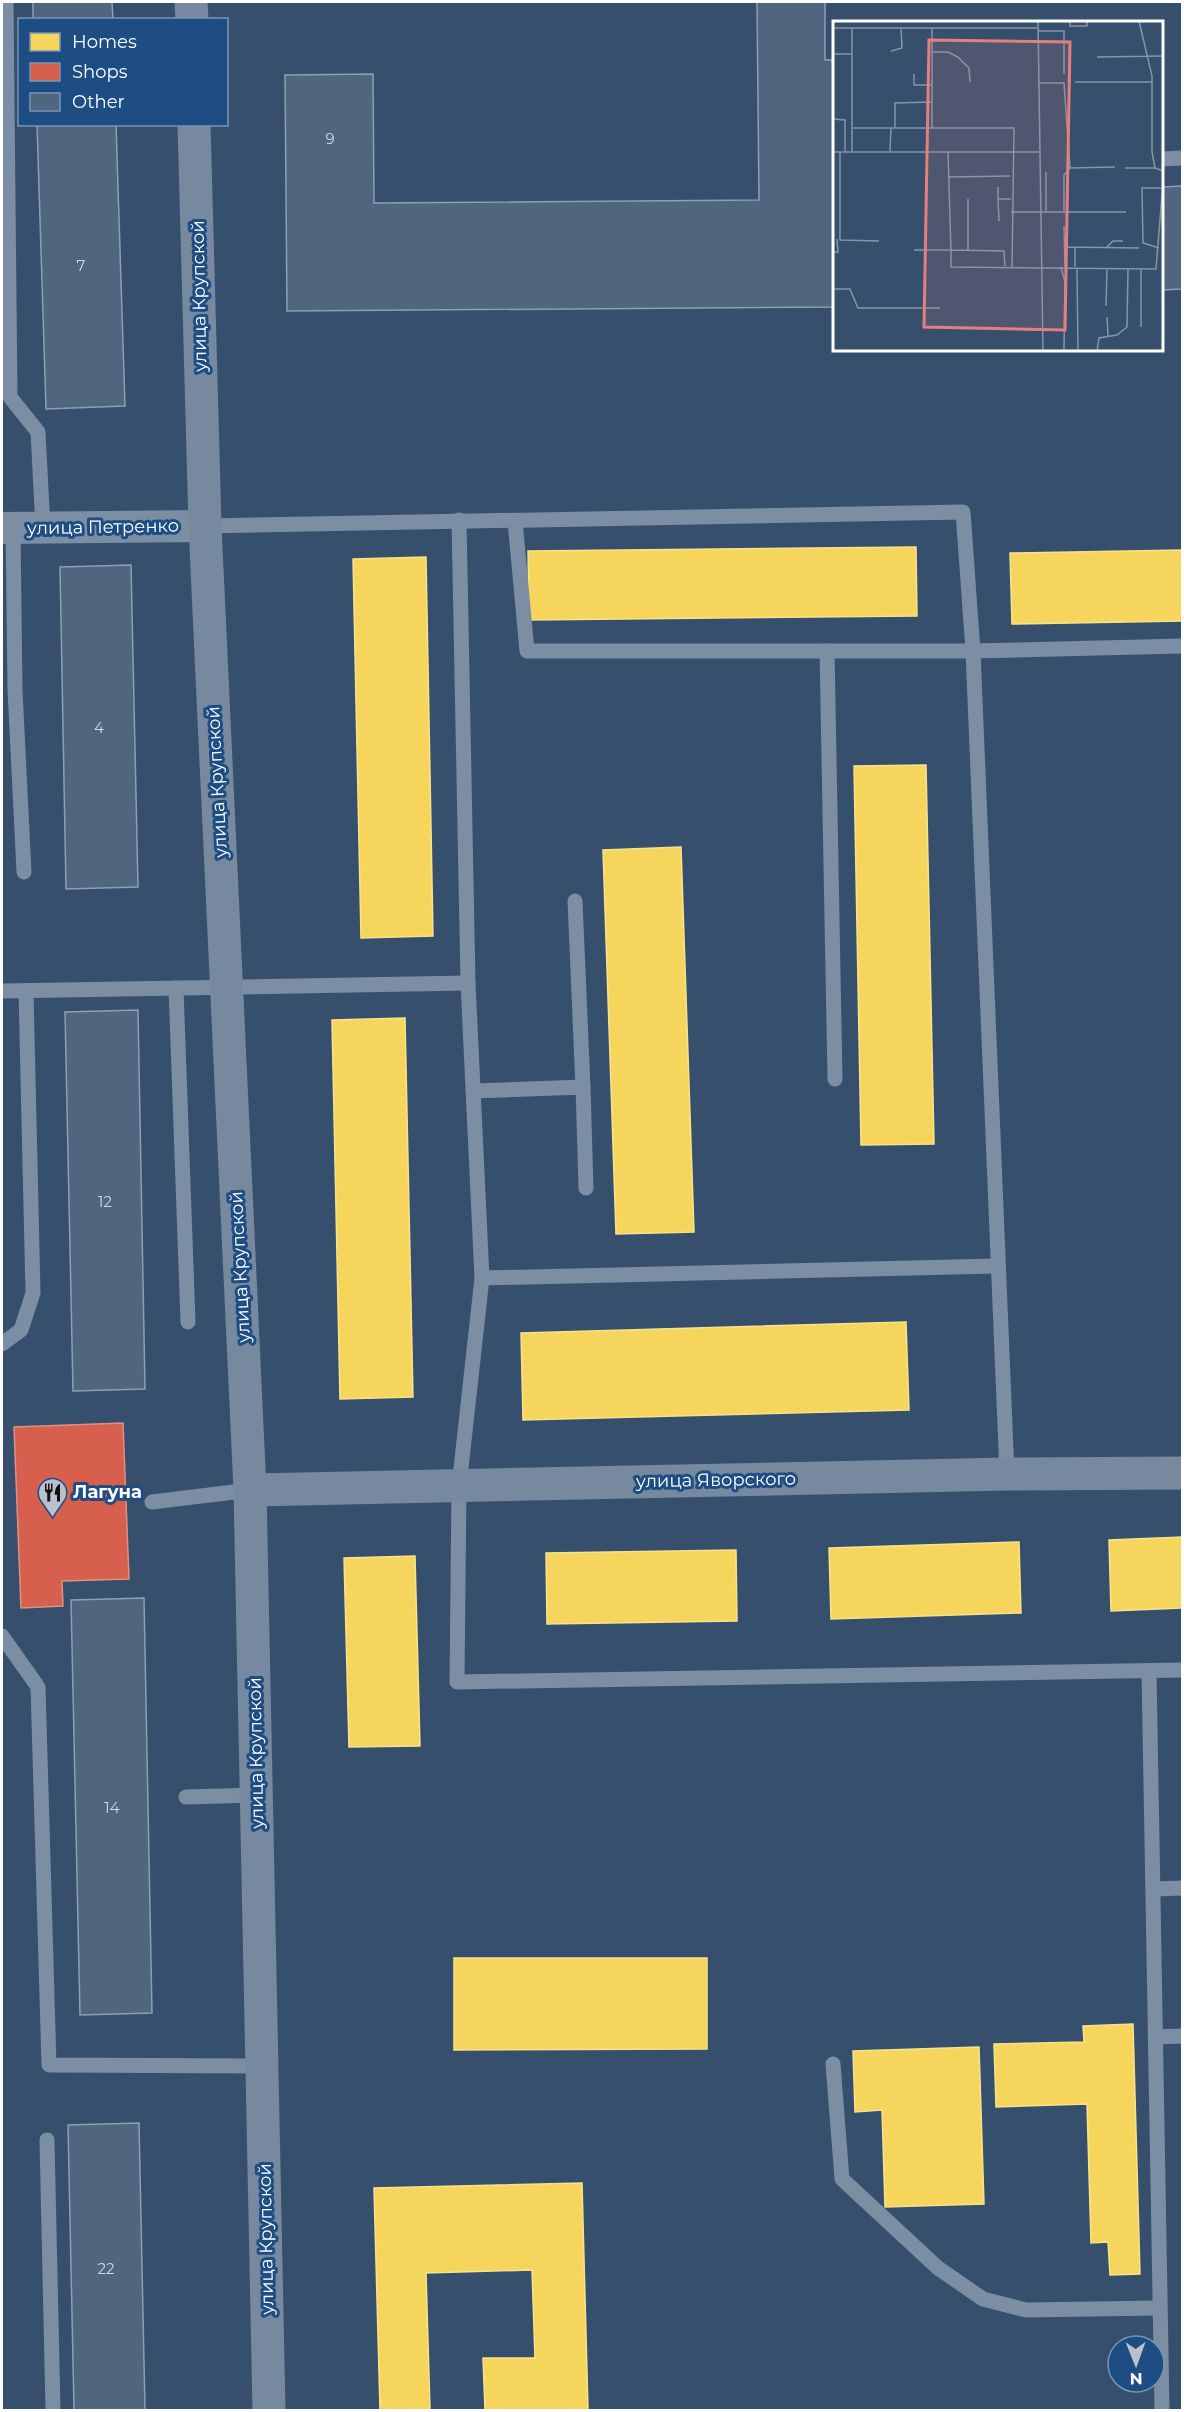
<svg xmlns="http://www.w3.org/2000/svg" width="1184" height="2412" viewBox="0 0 1184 2412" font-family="Montserrat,sans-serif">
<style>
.homes{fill:#f6d55c;stroke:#f9e28d;stroke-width:1.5}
.shops{fill:#d6604d;stroke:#e29082;stroke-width:1.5}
.building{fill:#50667e;stroke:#8f9fb1;stroke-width:1.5}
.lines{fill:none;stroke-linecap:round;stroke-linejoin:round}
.service{stroke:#7b8ea3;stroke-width:15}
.minor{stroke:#7b8ea3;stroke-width:32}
.secondary{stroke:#76899e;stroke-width:33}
.labels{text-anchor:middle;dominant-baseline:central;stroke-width:6;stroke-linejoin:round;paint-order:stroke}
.number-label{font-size:15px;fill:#d3d9df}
.street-label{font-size:18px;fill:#fff;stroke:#1e4d84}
.poi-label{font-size:18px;font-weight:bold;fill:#fff;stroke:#1e4d84;text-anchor:start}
.inset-road{fill:none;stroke:#8695a7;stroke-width:1.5}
.view{fill:#e67e7e;fill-opacity:0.15;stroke:#e67e7e;stroke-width:3}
.inset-edge{fill:none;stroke:#fff;stroke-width:3}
</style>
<rect width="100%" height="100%" fill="#354f6d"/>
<g class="homes">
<polygon points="916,547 917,616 529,620 528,551"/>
<polygon points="1182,550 1182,621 1012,624 1010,553"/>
<polygon points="426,557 433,936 361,938 353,559"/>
<polygon points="926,765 934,1144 861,1145 854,766"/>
<polygon points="681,847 694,1232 616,1234 603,850"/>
<polygon points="405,1018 413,1397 340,1399 332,1020"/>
<polygon points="906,1322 909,1410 523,1420 521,1333"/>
<polygon points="1182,1537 1182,1608 1111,1611 1109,1540"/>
<polygon points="1019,1542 1021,1613 831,1619 829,1548"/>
<polygon points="736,1550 737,1621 547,1624 546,1553"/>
<polygon points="415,1556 420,1746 349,1747 344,1558"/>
<polygon points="454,1958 707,1958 707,2049 454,2050"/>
<polygon points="1133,2024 1140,2274 1110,2275 1108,2242 1091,2243 1087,2104 996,2107 994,2044 1084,2042 1083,2026"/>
<polygon points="979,2047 984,2204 885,2207 882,2110 855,2112 853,2051"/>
<polygon points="582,2183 588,2410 485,2410 483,2358 535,2358 532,2270 426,2273 430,2410 380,2410 374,2188"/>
</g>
<polygon class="shops" points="123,1423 129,1579 62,1581 63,1606 21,1608 14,1427"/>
<g class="building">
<polygon points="33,2 112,2 113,20 33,20"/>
<polygon points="757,2 825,2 825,60 834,60 834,307 287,311 285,75 373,74 374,203 759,200"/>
<polygon points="37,124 116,124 125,406 46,409"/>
<polygon points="1182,186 1182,289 1162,290 1162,187"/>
<polygon points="131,565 138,887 66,889 60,567"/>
<polygon points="138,1010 145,1389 73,1391 65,1012"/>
<polygon points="144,1598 152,2013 80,2015 71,1600"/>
<polygon points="139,2123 145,2410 74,2410 68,2125"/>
</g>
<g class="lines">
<g class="service">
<polyline points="6,2 10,397 38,432 43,528"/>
<polyline points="1162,159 1182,158"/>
<polyline points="459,520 468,983 482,1278 459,1486 457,1682 1182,1670"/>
<polyline points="515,521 527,651 973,651 1007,1474"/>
<polyline points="205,526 963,512 973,651 1182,646"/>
<polyline points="13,528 15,690 24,872"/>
<polyline points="827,651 835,1079"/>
<polyline points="575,901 583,1087"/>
<polyline points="176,988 188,1322"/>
<polyline points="2,991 468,983"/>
<polyline points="473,1091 583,1087 586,1188"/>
<polyline points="482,1278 997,1266"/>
<polyline points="2,1344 21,1330 33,1293 26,991"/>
<polyline points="152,1502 250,1490"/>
<polyline points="2,1636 38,1687 49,2065 263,2066"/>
<polyline points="1149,1671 1162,2410"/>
<polyline points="186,1797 257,1795"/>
<polyline points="1154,1889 1182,1888"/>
<polyline points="1155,2037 1182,2036"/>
<polyline points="833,2064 842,2179 938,2268 983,2299 1026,2310 1159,2308"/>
<polyline points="47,2140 53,2410"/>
</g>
<polyline class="minor" points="2,528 205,526"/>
<g class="secondary">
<polyline points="191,2 192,20"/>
<polyline points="194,124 205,526 250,1490 269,2410"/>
<polyline points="250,1490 1007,1474 1182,1473"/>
</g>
</g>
<defs>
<symbol id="restaurant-pin" viewBox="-11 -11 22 30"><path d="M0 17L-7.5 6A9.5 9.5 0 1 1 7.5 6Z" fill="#b8c1cc" stroke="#1e4d84"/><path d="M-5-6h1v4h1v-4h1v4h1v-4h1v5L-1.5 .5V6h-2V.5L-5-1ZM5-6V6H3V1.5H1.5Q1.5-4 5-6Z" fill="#111"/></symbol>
</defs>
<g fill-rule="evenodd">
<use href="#restaurant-pin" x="36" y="1476" width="33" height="45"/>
</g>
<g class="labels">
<g class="number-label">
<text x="330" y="138">9</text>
<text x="81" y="265">7</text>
<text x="99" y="727">4</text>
<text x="105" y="1201">12</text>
<text x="112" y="1807">14</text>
<text x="106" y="2268">22</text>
</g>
<g class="street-label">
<text transform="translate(199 296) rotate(-91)">улица Крупской</text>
<text transform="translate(103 527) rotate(-1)">улица Петренко</text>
<text transform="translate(217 782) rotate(-93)">улица Крупской</text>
<text transform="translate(240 1267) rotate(-93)">улица Крупской</text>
<text transform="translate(716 1480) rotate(-1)">улица Яворского</text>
<text transform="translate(256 1753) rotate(-91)">улица Крупской</text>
<text transform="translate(266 2239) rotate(-91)">улица Крупской</text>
</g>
<g class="poi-label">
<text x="73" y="1492">Лагуна</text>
</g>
</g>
<g transform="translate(833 21)">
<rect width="330" height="330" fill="#354f6d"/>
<path class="inset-road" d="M205,0L210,330M237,0V5H254V0M306,0L319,55V131L322,147L330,150M0,7H205M19,7V131M99,7V107M205,10H231V53M58,30L69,27L68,7M99,31H115L125,36L136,47L137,61M0,33H19M264,36L330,35M81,53V64H99M242,61H319M205,62H231L237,147L231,154V190M0,98L12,99V131M20,107H58M62,107V82L99,81M57,130L58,107H181L179,246M0,131H206M7,131V219L46,220M115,131L118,229L171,230L172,245M237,147L282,146M292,147H322M213,151V191M116,156L177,155M165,166V178H178M135,178V229M165,178L166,200M178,191H293M231,205L232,246M232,226L306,227M273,227L280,220H290M326,227L310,222L309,167H328M81,229H118V246L323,248L330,161M0,231H5L4,218M228,246L232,261L231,330M242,246V226M244,247L245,330M0,268H17L25,287H107M273,285L274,247M274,296L275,315M308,306V248M264,330L266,317L284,314L294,306L295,248"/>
<path class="view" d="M96,19L237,21L232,309L91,306Z"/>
<rect width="330" height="330" class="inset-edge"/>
</g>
<rect width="1184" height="2412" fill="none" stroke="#ffffff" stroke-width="6"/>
<rect x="18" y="18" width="210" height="108" fill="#1e4d84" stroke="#7894b5" stroke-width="1.5"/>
<rect x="30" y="33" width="30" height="18" fill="#f6d55c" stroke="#7894b5" stroke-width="1.5"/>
<text x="72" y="48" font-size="18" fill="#ffffff">Homes</text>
<rect x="30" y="63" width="30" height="18" fill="#d6604d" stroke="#7894b5" stroke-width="1.5"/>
<text x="72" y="78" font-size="18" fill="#ffffff">Shops</text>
<rect x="30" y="93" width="30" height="18" fill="#50667e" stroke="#7894b5" stroke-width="1.5"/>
<text x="72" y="108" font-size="18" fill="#ffffff">Other</text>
<g transform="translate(1136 2364) rotate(179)"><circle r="28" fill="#1e4d84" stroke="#7894b5" stroke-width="1.5"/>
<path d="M0-4.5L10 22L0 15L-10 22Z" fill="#b8c1cc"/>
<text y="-9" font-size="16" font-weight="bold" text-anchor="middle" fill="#ffffff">N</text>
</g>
</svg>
